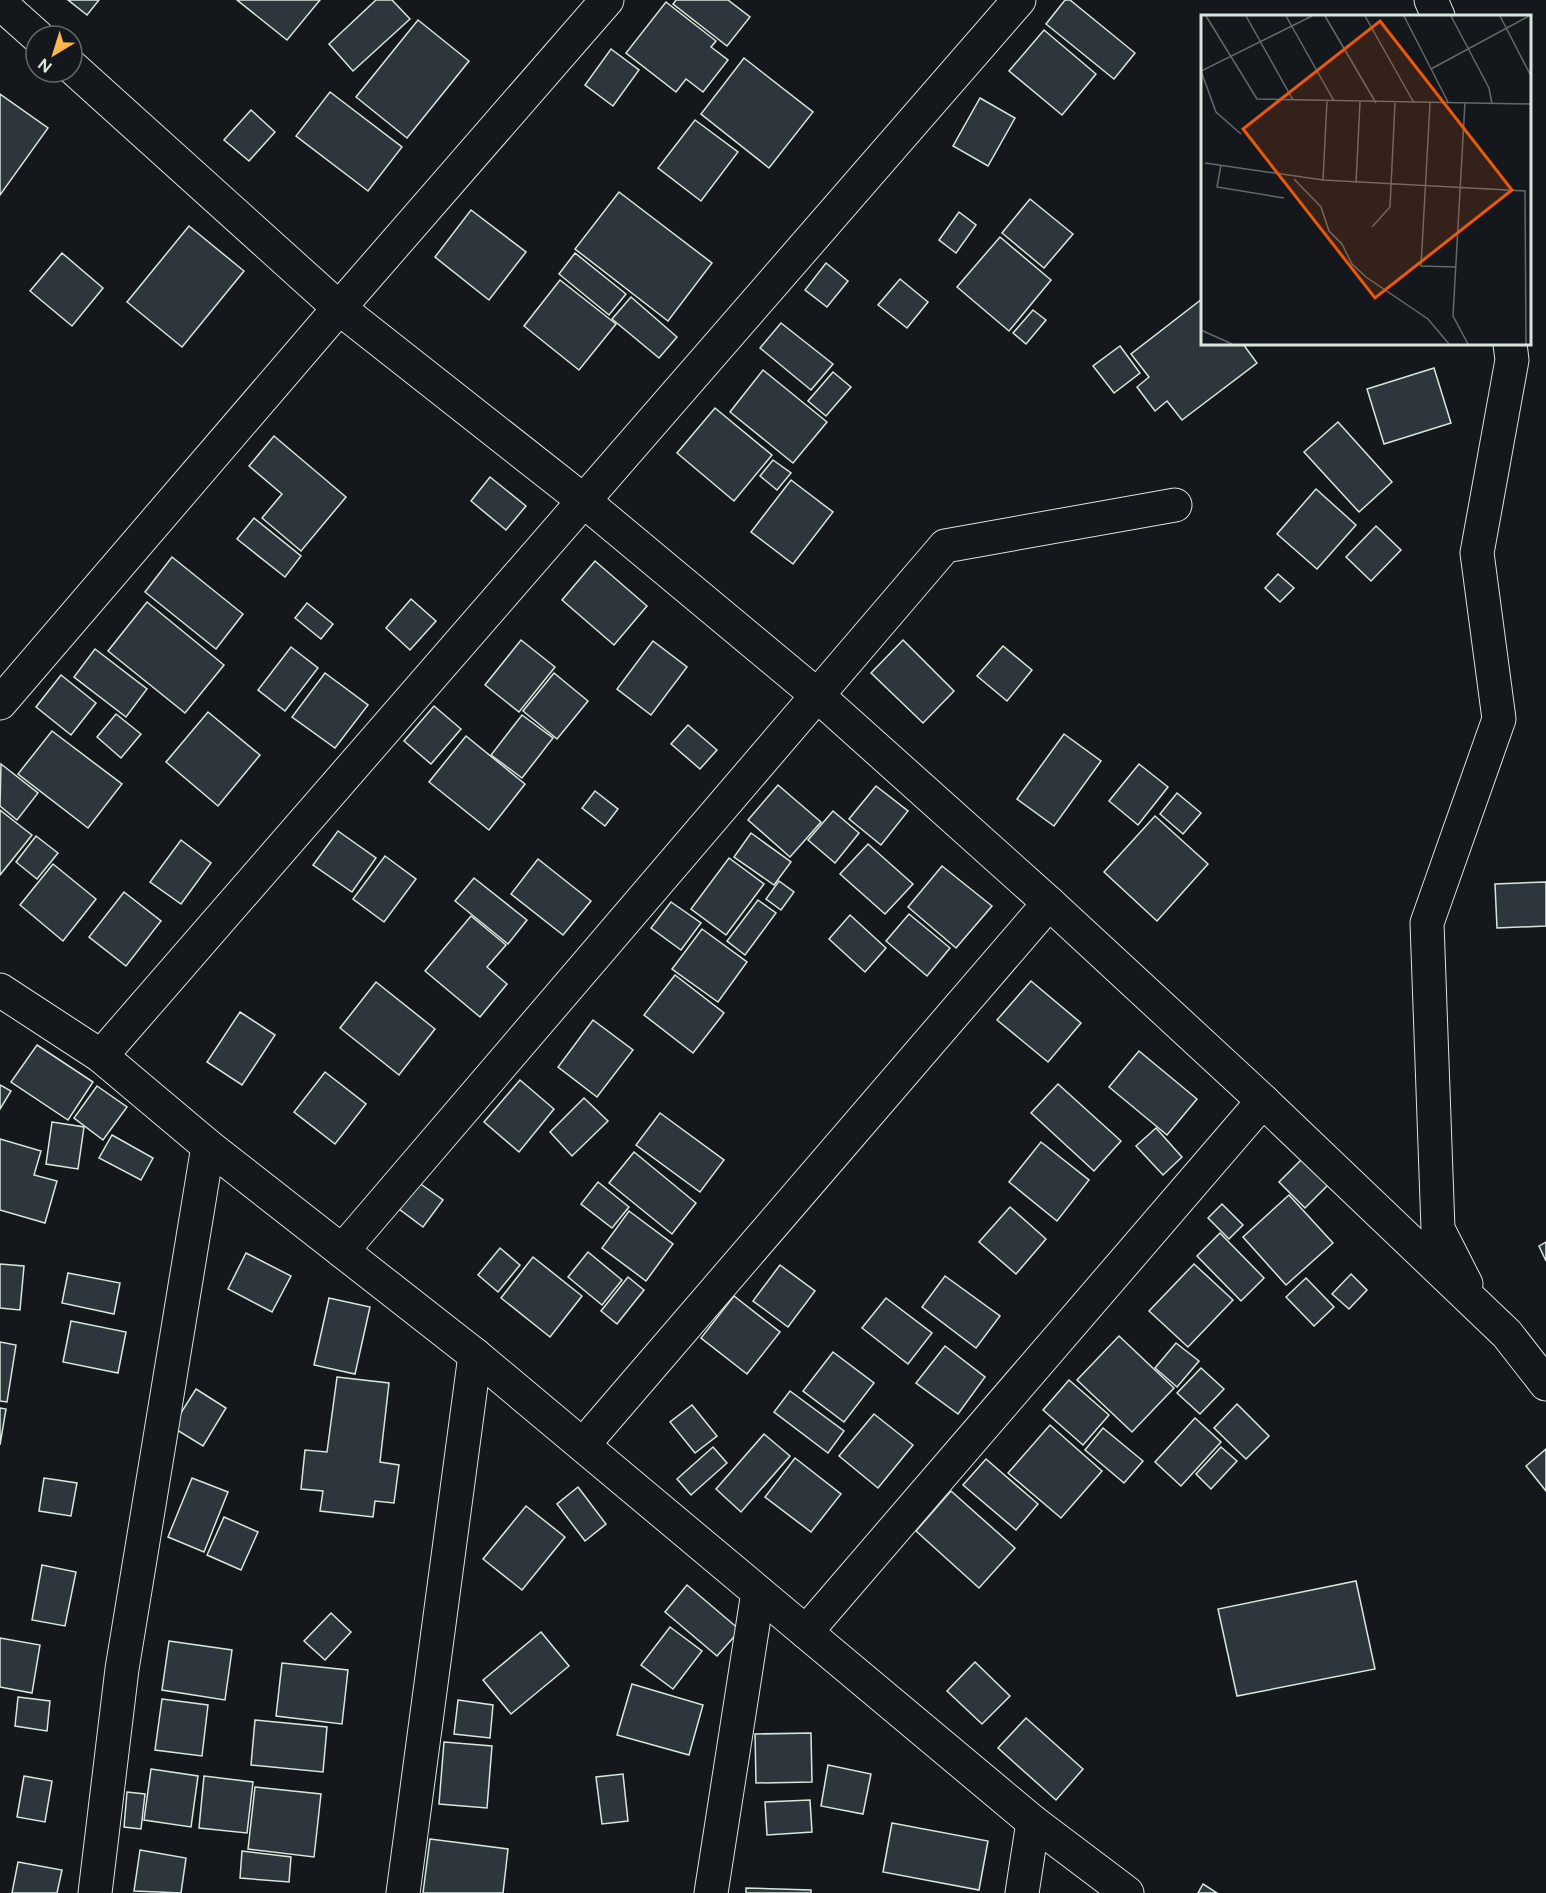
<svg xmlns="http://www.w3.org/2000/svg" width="1546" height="1893" viewBox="0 0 1546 1893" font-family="Figtree,sans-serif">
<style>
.building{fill:#2c363c;stroke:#d8e6dc;stroke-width:1.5}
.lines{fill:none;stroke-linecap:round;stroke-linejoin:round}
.minor-casing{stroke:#d8e6dc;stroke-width:35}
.minor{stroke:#14181c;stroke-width:33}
.inset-road{fill:none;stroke:#626a69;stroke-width:1.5}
.view{fill:#e8590c;fill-opacity:0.15;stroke:#e8590c;stroke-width:3}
.inset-edge{fill:none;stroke:#d8e6dc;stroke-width:3}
</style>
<rect width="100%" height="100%" fill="#14181c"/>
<g class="building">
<polygon points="68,0 99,0 87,15"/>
<polygon points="237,0 320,0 287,40"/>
<polygon points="376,0 392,0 410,19 353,71 329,44"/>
<polygon points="676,0 728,0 750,17 727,46 673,4"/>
<polygon points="1065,0 1070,0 1135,53 1114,79 1046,24"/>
<polygon points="666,2 716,41 711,47 728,60 703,92 686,79 676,92 626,53"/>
<polygon points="418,20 469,61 407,138 356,97"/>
<polygon points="1044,30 1096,74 1062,115 1009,71"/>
<polygon points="611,49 639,70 613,106 585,85"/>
<polygon points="744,58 813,112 769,168 701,114"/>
<polygon points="330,92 402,147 368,191 296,136"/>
<polygon points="0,94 48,128 0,195"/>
<polygon points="980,98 1015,118 988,166 953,146"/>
<polygon points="251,110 275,132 249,161 224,140"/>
<polygon points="695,120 738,152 701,201 658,168"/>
<polygon points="619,192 712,263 668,321 575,249"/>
<polygon points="1030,199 1073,234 1044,268 1002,233"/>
<polygon points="471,210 526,252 489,300 435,257"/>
<polygon points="959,212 976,225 956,253 939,240"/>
<polygon points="189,226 244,271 182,347 127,302"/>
<polygon points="1000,237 1051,280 1009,331 957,287"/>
<polygon points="62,253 103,288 72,326 30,291"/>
<polygon points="575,253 626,294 609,315 559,274"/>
<polygon points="826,263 848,281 827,307 805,290"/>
<polygon points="900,279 928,302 907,328 878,305"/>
<polygon points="560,280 616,324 579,370 524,326"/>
<polygon points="631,297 677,337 659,358 612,319"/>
<polygon points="1202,299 1202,344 1243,344 1257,363 1182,420 1167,401 1155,411 1137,387 1149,377 1131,354"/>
<polygon points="1033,310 1046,320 1026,344 1013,333"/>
<polygon points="781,323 833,364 811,390 760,348"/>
<polygon points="1120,346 1140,373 1114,393 1093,366"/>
<polygon points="1434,368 1451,423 1384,444 1367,389"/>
<polygon points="763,370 827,422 793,463 730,412"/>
<polygon points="833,372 851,387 826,416 808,401"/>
<polygon points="715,408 772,455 734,501 677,453"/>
<polygon points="1338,422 1392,482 1359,512 1304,452"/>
<polygon points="274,436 346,497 301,551 262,518 282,494 249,466"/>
<polygon points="773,460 791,473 777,490 760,476"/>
<polygon points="490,477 526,506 506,530 471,501"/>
<polygon points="791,480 833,512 793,564 751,532"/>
<polygon points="1316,489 1356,525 1317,569 1277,534"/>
<polygon points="254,518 301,556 285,577 237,539"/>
<polygon points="1376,526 1401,550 1371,581 1346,557"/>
<polygon points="172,557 243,614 216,649 145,592"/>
<polygon points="595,561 647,606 614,645 562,600"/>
<polygon points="1278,574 1294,588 1280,602 1265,588"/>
<polygon points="411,599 436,621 410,650 386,628"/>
<polygon points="147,602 224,665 185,713 108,651"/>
<polygon points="307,603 333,624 321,639 295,618"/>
<polygon points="521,640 555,667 519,712 485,685"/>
<polygon points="903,640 954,691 923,723 871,673"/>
<polygon points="653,641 687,667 651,715 617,689"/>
<polygon points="1003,646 1032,670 1007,701 977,676"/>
<polygon points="291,647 318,668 285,711 258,690"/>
<polygon points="95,649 147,689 126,717 74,677"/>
<polygon points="325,673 368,705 335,748 292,717"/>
<polygon points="554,673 588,701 557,739 523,711"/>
<polygon points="61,675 96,703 71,735 36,707"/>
<polygon points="434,706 461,729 431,764 404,741"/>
<polygon points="208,712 260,755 218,806 166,762"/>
<polygon points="116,714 141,734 121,758 97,737"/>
<polygon points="522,715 553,738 522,778 491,755"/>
<polygon points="688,725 717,750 700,769 671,744"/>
<polygon points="52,731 122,784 88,828 18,774"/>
<polygon points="1064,734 1101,761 1054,826 1017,799"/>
<polygon points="466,736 525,784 489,830 429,782"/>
<polygon points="1,764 38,793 17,820 0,806"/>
<polygon points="1139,764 1168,787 1138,825 1109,801"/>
<polygon points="778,785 821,822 790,857 748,820"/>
<polygon points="876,786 908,811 881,845 849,819"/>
<polygon points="595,791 618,809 605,826 582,808"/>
<polygon points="1177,793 1201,813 1183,834 1160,814"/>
<polygon points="0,810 32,835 0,875"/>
<polygon points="833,811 859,833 835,863 808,840"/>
<polygon points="1155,816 1208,864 1157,921 1104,872"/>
<polygon points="338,831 376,858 352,892 313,865"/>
<polygon points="751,833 791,862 774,885 734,857"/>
<polygon points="36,836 58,853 37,879 16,862"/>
<polygon points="181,840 211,863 181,904 150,882"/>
<polygon points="868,844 913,884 885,914 840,874"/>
<polygon points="385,856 416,879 384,922 353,899"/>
<polygon points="729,858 764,884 726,935 691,909"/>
<polygon points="538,859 591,901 563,935 511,894"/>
<polygon points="53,864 96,899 63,941 20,905"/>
<polygon points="942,866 992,906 956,948 908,907"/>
<polygon points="474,878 527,920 508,944 455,901"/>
<polygon points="779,881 794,892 781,910 766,899"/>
<polygon points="1546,882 1546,926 1497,928 1495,884"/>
<polygon points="124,892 161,921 126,966 89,937"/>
<polygon points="758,900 776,913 745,955 727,941"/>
<polygon points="671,902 701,923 681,950 651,928"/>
<polygon points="909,914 950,948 927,976 886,941"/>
<polygon points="850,915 886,948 865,972 829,939"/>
<polygon points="471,916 506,945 487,967 507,984 480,1017 425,971"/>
<polygon points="702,929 747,962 718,1002 672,969"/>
<polygon points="675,975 724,1013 693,1053 644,1015"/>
<polygon points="1031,981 1081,1023 1048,1062 997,1020"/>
<polygon points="376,982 435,1029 399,1075 340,1028"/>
<polygon points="240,1012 275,1035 242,1085 207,1062"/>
<polygon points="593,1020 633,1050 597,1097 558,1067"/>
<polygon points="37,1045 93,1082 68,1120 11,1082"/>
<polygon points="1139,1051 1197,1099 1167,1135 1109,1087"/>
<polygon points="325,1072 366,1104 335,1144 294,1112"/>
<polygon points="520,1080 554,1109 519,1152 484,1122"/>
<polygon points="1058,1084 1121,1141 1094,1171 1031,1113"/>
<polygon points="0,1085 11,1091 0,1109"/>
<polygon points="97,1086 127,1107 103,1140 74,1118"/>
<polygon points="584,1098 608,1121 572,1156 550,1132"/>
<polygon points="660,1113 724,1160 700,1192 636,1145"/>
<polygon points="52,1122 84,1127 78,1169 46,1164"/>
<polygon points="1156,1128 1182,1157 1163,1175 1136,1146"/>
<polygon points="112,1135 153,1158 141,1180 99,1158"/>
<polygon points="0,1139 41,1151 34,1175 57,1181 45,1223 0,1210"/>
<polygon points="1041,1142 1089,1180 1057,1221 1009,1182"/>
<polygon points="634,1152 696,1203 672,1234 609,1183"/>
<polygon points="1303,1158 1329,1184 1305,1208 1279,1182"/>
<polygon points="415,1180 443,1200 423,1227 395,1206"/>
<polygon points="598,1182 629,1207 612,1228 581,1204"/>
<polygon points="1289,1195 1333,1243 1286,1285 1243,1237"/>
<polygon points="1222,1204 1243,1225 1229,1239 1208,1218"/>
<polygon points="1010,1207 1046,1239 1016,1274 979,1242"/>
<polygon points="629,1211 673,1244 646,1281 602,1248"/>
<polygon points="1220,1233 1264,1278 1241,1301 1197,1256"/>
<polygon points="1546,1242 1546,1261 1539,1246"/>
<polygon points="500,1248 520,1265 498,1292 478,1275"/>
<polygon points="588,1252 622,1280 602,1305 568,1277"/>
<polygon points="246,1253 291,1276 272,1312 228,1289"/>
<polygon points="533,1257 582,1296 550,1337 501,1298"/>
<polygon points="0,1264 24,1266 20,1310 0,1308"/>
<polygon points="1194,1264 1233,1300 1188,1347 1149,1311"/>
<polygon points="780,1265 815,1291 788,1327 753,1301"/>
<polygon points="68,1273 120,1283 114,1314 62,1303"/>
<polygon points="1351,1274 1367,1290 1349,1309 1332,1294"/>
<polygon points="945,1276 1000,1316 976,1348 922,1307"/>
<polygon points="628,1277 644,1290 617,1324 601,1311"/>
<polygon points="1306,1278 1334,1307 1314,1326 1286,1297"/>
<polygon points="734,1296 780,1332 747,1374 701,1338"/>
<polygon points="329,1298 370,1307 355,1374 314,1365"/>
<polygon points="886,1298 932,1333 908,1364 862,1328"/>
<polygon points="71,1321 126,1332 118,1373 63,1362"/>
<polygon points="1119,1336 1174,1388 1132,1432 1077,1380"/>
<polygon points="0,1342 16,1345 7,1402 0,1401"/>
<polygon points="1176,1343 1199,1361 1177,1387 1155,1368"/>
<polygon points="945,1346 985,1377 958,1414 916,1383"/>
<polygon points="833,1352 874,1383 844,1422 803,1391"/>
<polygon points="1201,1368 1224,1389 1200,1414 1177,1393"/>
<polygon points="337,1377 389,1383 380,1462 399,1465 394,1503 375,1501 373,1517 320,1511 323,1491 301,1489 305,1450 327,1452"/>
<polygon points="1069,1380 1109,1415 1083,1445 1043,1410"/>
<polygon points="196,1389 226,1408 203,1446 172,1427"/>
<polygon points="790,1391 844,1431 828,1453 774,1412"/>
<polygon points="1237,1404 1269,1436 1246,1459 1214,1428"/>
<polygon points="692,1405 717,1436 695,1453 670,1422"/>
<polygon points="0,1408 6,1409 0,1445"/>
<polygon points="874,1414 913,1445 878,1488 839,1456"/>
<polygon points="1195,1418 1221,1442 1181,1486 1155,1462"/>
<polygon points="1050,1425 1102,1471 1061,1518 1008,1473"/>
<polygon points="1103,1428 1143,1461 1124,1483 1085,1450"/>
<polygon points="764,1434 790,1456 741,1512 716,1489"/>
<polygon points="713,1447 727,1463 691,1495 677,1479"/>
<polygon points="1221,1447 1237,1461 1211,1489 1196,1474"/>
<polygon points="1546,1449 1546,1491 1526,1466"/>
<polygon points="795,1458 841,1494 811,1532 765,1497"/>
<polygon points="986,1459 1038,1504 1016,1530 963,1485"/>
<polygon points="44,1478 77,1483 71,1516 39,1511"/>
<polygon points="192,1478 228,1492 204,1552 168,1537"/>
<polygon points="578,1487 606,1524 585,1541 557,1504"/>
<polygon points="951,1491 1015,1548 979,1588 916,1531"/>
<polygon points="526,1506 565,1537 522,1590 483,1559"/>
<polygon points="224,1517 258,1532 241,1570 207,1555"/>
<polygon points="42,1565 76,1572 65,1626 32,1620"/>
<polygon points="1356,1581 1375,1669 1237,1696 1218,1609"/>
<polygon points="687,1585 740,1630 717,1656 665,1612"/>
<polygon points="331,1613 351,1632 325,1660 304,1641"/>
<polygon points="670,1627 702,1651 673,1689 641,1665"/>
<polygon points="541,1632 569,1666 511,1714 483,1680"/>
<polygon points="0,1638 40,1645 32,1693 0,1687"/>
<polygon points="169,1641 232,1650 225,1700 162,1690"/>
<polygon points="975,1662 1010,1696 982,1724 947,1691"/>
<polygon points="282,1663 348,1670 342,1724 276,1716"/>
<polygon points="632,1684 703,1705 689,1755 617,1735"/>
<polygon points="18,1697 50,1701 47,1731 15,1726"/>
<polygon points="162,1699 208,1705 202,1756 155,1750"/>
<polygon points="458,1700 493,1705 490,1738 454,1734"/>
<polygon points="1026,1718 1083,1769 1056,1800 998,1748"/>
<polygon points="255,1720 327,1727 323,1772 251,1765"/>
<polygon points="811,1733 812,1782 756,1783 755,1734"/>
<polygon points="444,1742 492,1746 487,1808 439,1804"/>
<polygon points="828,1765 871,1774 863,1814 821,1806"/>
<polygon points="151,1769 198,1776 191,1827 144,1820"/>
<polygon points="623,1774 628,1821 602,1824 596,1777"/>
<polygon points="24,1776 52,1781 45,1822 17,1817"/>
<polygon points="204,1776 253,1782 247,1833 199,1828"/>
<polygon points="255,1787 321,1794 314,1857 248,1849"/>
<polygon points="127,1792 145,1794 141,1829 124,1827"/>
<polygon points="810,1800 812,1832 767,1835 765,1802"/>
<polygon points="892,1823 988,1841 979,1890 883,1872"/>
<polygon points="430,1839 508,1849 503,1893 423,1893"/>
<polygon points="140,1850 186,1858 181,1893 134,1891"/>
<polygon points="242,1851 291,1857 289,1882 240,1878"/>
<polygon points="18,1862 62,1870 57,1893 12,1893"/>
<polygon points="1203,1884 1217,1893 1198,1893"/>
<polygon points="746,1888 811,1890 811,1893 746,1893"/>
</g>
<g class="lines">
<defs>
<g id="minor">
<polyline points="1431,0 1438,16"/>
<polyline points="0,3 37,36"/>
<polyline points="72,67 339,308 584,501 818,696 1049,903 1263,1101 1507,1334 1546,1384"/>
<polyline points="0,703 339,308 607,0"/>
<polyline points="0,990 101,1056 208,1146 475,1355 1033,1822 1127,1893"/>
<polyline points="101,1056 1019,0"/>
<polyline points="342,1251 945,546 1175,505"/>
<polyline points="1466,1284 1438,1229 1427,923 1499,719 1477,553 1512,360 1510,344"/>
<polyline points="583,1445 1049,903"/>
<polyline points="806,1632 1263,1101"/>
<polyline points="95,1893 122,1669 208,1146"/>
<polyline points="403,1893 475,1355"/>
<polyline points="711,1893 758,1592"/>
<polyline points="1022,1893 1033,1822"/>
</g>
</defs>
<use href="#minor" class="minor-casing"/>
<use href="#minor" class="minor"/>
</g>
<g transform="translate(1201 15)">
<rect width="330" height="330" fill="#14181c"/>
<path class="inset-road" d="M5,1L56,84L330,89M45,1L92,85M85,1L133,86M124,1L175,88M164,1L213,88M203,1L247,87M250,1L288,73L291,89M299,1L330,61M230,54L328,1M264,87L252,301L267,329M229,88L220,251L255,252M40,119L15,97L0,56L111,1M4,148L122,165L324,176L325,329M20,150L16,172L83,183M93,164L120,192L128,216L141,229L151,249L165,262L227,304L248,329M122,165L126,86M155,168L159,87M171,212L189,192L194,88M0,315L31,329"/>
<path class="view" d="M179,6L311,175L174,283L42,114Z"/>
<rect width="330" height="330" class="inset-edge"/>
</g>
<g transform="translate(54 54) rotate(218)"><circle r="28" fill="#14181c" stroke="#626a69" stroke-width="1.5"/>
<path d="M0-4.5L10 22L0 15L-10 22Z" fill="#ffb74d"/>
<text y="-9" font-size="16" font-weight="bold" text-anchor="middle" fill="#d8e6dc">N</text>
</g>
</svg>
